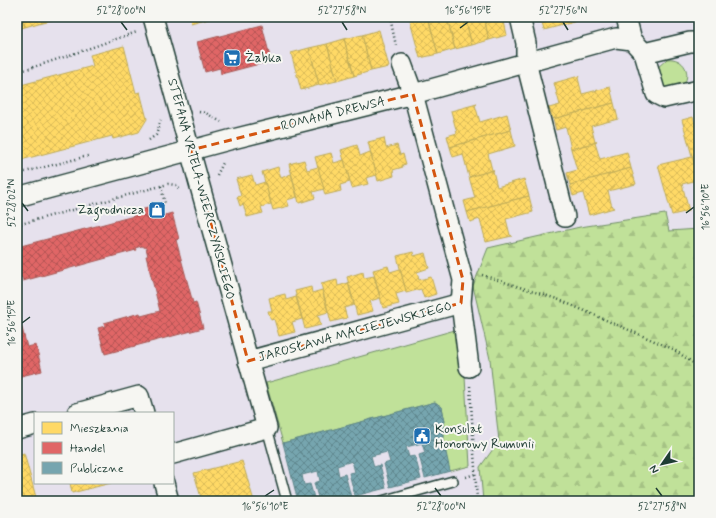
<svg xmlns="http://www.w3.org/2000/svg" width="716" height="518" viewBox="0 0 716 518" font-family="Mynerve,sans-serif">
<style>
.green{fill:#c0e199;stroke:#708f66}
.forest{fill:url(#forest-firs);stroke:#708f66}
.homes{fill:url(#homes-cross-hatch);stroke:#bcaa57}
.shops{fill:url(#shops-cross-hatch);stroke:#a65a57}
.public{fill:url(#public-cross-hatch);stroke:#5c868a}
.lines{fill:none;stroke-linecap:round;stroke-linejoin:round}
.lane-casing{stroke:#1f3d34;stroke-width:12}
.street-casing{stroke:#1f3d34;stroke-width:22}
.path{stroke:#1f3d34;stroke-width:2.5;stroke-dasharray:1 3;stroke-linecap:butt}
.lane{stroke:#f6f6f2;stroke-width:9}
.street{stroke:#f6f6f2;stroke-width:19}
.marked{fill:none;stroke:#d45610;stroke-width:3;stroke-dasharray:8 5;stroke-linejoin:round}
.ticks{fill:none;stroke:#1f3d34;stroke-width:1.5}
.labels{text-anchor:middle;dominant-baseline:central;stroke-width:4;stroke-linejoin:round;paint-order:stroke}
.poi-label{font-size:13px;fill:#1f3d34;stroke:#f6f6f2;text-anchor:start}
.street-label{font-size:13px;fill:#1f3d34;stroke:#f6f6f2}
.neatline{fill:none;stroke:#1f3d34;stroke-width:1.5}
.ticks-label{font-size:10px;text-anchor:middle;fill:#1f3d34}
</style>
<defs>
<pattern id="forest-firs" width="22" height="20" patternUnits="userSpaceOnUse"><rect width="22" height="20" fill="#c0e199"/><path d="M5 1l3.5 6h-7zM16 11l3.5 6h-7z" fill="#a5c284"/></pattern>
<pattern id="homes-cross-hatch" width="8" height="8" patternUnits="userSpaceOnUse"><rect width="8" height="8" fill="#ffd966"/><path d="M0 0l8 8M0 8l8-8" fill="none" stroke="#dabb59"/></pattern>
<pattern id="shops-cross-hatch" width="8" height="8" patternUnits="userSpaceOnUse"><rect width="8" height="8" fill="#e06666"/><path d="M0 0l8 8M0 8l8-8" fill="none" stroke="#b55555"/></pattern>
<pattern id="public-cross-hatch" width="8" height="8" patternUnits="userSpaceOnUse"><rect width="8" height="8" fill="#76a5af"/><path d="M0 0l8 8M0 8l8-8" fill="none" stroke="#60888f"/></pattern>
</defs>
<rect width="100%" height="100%" fill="#e6e1ed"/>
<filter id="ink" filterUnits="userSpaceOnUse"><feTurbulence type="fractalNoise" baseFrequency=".025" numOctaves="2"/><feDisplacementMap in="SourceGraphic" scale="8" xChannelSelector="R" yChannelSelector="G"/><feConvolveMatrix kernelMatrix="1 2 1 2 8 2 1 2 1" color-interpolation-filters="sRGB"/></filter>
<g filter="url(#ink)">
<g class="green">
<path d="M667,59C684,57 693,74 682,87L661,88L656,69Z"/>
<polygon points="455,330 465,377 470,466 450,471 445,454 443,423 445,422 442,407 435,402 283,443 266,383"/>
</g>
<polygon class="forest" points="665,214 669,231 699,229 699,501 483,501 480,467 499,441 490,359 473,286 488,248 580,227"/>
<g class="homes">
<polygon points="17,17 22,17 25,27 17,29"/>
<polygon points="22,17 41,17 42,22 25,27"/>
<polygon points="41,17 59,17 60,18 42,22"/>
<polygon points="190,17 216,17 191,24"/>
<polygon points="428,17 438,54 420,58 410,21"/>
<polygon points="428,17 447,17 455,49 438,54"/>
<polygon points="447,17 465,17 472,45 455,49"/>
<polygon points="465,17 484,17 489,40 472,45"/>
<polygon points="484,17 503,17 507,35 489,40"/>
<polygon points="540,17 581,17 582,20 544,30"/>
<polygon points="662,17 679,17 663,21"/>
<polygon points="379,30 389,67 371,71 362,35"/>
<polygon points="362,35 371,71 354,76 344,39"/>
<polygon points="344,39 354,76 337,81 327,44"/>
<polygon points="327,44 337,81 319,85 309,48"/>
<polygon points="124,46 136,93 140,92 147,119 139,132 113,139 112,136 17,161 17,86 93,66 90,55"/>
<polygon points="309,48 319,85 301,90 291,53"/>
<polygon points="579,76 578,78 582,94 610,87 614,103 553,119 549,108 560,105 554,83"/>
<polygon points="614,103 618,119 591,126 595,142 597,142 571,149 566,127 556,130 553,119"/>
<polygon points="477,104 475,105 480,122 507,114 511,130 450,147 447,136 457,133 451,111"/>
<polygon points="693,117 696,127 699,127 699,181 682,120"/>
<polygon points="511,130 515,146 488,154 492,170 494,170 469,177 463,154 453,157 450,147"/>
<polygon points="384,138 386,148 397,145 400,155 403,154 406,164 402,165 403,167 393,170 394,176 378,181 368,142"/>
<polygon points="597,142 595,143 600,159 627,152 631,168 570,185 567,173 577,170 571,149"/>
<polygon points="357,145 360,156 370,152 377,175 366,178 368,184 352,188 341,150"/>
<polygon points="331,153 334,163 344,160 350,182 340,185 341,191 325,195 315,157"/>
<polygon points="692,157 699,181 698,180 682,184 689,211 672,215 658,165"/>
<polygon points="304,160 307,170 318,167 324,189 313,192 315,198 299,203 289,164"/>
<polygon points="278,167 281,178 291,174 297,197 287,200 289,206 273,210 262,172"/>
<polygon points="631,168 636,184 608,191 612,207 614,208 589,215 583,193 573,196 570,185"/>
<polygon points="494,170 493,171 497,187 524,179 529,196 467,212 464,201 475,198 469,177"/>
<polygon points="252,175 255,185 265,182 271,204 261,207 263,213 247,217 243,204 240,206 237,197 241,196 236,179"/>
<polygon points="529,196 533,212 506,219 510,235 512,236 486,242 480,219 470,222 467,212"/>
<polygon points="413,252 414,256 425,253 429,268 417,272 419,280 431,277 436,294 424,298 421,289 406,293 397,256"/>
<polygon points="388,266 390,272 400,269 406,291 396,294 399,304 383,308 373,270"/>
<polygon points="363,272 364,278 374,276 380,298 370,301 373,311 357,315 347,277"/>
<polygon points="337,280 338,286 348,283 354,305 344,308 347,318 331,322 321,284"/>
<polygon points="311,287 312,293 322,290 328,312 318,315 321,325 305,329 295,291"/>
<polygon points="285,294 286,300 296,297 302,319 292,322 295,332 279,336 274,319 271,320 268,311 272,311 269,298"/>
<polygon points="24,453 37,501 17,501 17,455"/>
<polygon points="242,461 254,501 218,501 217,496 202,501 194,473"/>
<polygon points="70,483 111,483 72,493"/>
</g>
<g class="shops">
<polygon points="262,25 271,61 221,74 220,68 205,72 197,42"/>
<polygon points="159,205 161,213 165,215 172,213 179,239 176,240 193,303 196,302 203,328 105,354 98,328 105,326 104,323 140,313 141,316 160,311 146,256 148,256 146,248 142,246 135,248 136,250 23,281 22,277 17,279 17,247 134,216 133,212"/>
<polygon points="17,309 27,347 36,345 42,371 17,377"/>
</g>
<polygon class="public" points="435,402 442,407 445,422 443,423 444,437 435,440 437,450 445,448 450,471 425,478 419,455 425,453 422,443 406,447 409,457 415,456 421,479 390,487 384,464 390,462 387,452 371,456 374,467 380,465 386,488 355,496 349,473 355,472 352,461 337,466 339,476 345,474 351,497 337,501 319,501 314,483 320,481 318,471 302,475 304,485 310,484 315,501 298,501 283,443"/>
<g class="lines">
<defs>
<g id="lane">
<polyline points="267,428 287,501"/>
<polyline points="382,501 453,481"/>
</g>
<g id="street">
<polyline points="153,17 267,428 173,454"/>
<polyline points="520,17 526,43 526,62 565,217"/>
<polyline points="626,17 632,40"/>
<polyline points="644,53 656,94 664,98 699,90"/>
<polyline points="402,64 413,94 463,280 461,303 469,367"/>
<polyline points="17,197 229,140 413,94 616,38 632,40 644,53 690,42 699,42"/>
<polyline points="248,361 461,303"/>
<polyline points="77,413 139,396 144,413"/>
<polyline points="17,429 35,424"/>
<polyline points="164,483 169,501"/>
</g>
</defs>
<use href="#lane" class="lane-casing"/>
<use href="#street" class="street-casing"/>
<g class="path">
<polyline points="390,17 396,46"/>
<path d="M17,72C58,60 97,45 137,32"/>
<polyline points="199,112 206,113 221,122"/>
<polyline points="149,140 156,135 161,120"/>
<polyline points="17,174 88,156"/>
<polyline points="217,175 224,161"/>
<polyline points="161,186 165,204"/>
<polyline points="17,225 168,184 176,185 179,189"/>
<polyline points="482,275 557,299 673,349 699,367"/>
<polyline points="470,386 477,501"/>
<polyline points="466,477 475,474"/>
</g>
<use href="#lane" class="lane"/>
<use href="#street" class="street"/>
</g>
</g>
<path class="marked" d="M413,94L463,280L461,303L248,361L191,150Z"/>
<path class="ticks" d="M121,22L127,30M342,22L347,30M563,22L568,30M460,28L468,22M22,203L28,211M686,213L694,207M22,323L30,317M435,488L441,496M656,488L662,496M265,496L274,490"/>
<defs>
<symbol id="supermarket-square" viewBox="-11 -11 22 22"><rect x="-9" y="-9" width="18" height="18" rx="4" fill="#1f6fb2" stroke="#f6f6f2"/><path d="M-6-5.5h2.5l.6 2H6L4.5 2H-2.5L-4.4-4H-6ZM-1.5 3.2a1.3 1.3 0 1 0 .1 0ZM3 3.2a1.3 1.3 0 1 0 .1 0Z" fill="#fff"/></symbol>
<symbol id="shop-square" viewBox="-11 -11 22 22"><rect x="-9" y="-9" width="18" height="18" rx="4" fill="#1f6fb2" stroke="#f6f6f2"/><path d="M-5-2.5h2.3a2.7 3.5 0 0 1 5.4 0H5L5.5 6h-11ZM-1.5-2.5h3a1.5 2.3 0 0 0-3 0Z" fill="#fff"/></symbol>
<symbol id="civic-square" viewBox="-11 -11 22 22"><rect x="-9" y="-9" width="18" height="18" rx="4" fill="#1f6fb2" stroke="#f6f6f2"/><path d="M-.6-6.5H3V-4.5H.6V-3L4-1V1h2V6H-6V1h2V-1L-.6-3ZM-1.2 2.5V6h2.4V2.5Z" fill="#fff"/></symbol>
</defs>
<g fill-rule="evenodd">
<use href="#supermarket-square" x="222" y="48" width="20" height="20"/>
<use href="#shop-square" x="147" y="200" width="20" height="20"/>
<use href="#civic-square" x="412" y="426" width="20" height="20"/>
</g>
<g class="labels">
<g class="poi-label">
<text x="245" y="58">Żabka</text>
<text x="144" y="210" text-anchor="end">Zagrodnicza</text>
<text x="435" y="429">Konsulat<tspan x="435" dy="15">Honorowy Rumunii</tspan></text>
</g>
<g class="street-label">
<text transform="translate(333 114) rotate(-14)">ROMANA DREWSA</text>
<text transform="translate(201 189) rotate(75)">STEFANA VRTELA-WIERCZYŃSKIEGO</text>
<text transform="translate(355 332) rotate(-15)">JAROSŁAWA MACIEJEWSKIEGO</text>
</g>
</g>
<rect width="716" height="518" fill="none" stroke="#f6f6f2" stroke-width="44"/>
<rect x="34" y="412" width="140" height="72" fill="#f6f6f2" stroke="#a0aca6"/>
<rect x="42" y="422" width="20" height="12" fill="#ffd966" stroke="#a0aca6"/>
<text x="70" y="432" font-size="12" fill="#1f3d34">Mieszkania</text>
<rect x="42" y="442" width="20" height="12" fill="#e06666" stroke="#a0aca6"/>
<text x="70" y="452" font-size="12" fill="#1f3d34">Handel</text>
<rect x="42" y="462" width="20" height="12" fill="#76a5af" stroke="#a0aca6"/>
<text x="70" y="472" font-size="12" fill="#1f3d34">Publiczne</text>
<g transform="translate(662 464) rotate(236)" stroke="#f6f6f2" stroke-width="3" paint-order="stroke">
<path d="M0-3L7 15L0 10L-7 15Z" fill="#1f3d34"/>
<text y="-6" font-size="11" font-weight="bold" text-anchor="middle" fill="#1f3d34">N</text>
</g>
<rect x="22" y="22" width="672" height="474" class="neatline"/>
<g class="ticks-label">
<text x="121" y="14">52°28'00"N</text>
<text x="342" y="14">52°27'58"N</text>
<text x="468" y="14">16°56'15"E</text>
<text x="563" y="14">52°27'56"N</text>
<text transform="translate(11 203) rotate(-90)" y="4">52°28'02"N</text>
<text transform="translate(705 207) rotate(-90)" y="4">16°56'10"E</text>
<text transform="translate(11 323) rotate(-90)" y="4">16°56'15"E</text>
<text x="265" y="510">16°56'10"E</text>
<text x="441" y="510">52°28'00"N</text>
<text x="662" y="510">52°27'58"N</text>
</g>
</svg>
